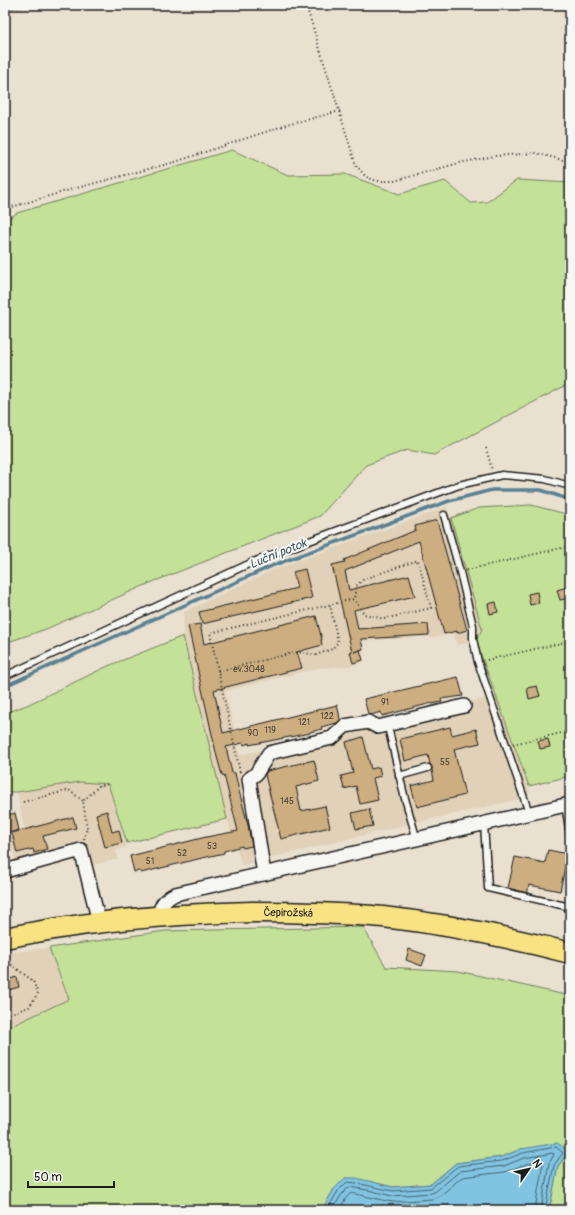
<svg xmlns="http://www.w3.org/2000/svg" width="575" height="1215" viewBox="0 0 575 1215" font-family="Pangolin,sans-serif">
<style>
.built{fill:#e0d1b8}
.green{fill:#c4e198;stroke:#707e5a}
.water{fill:#81c4e2;stroke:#598193}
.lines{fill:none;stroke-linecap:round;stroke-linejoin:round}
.shore{stroke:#445f6b;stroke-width:1}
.stream{stroke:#598193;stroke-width:3.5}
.building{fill:#ccae80;stroke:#1c1c1c}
.lane-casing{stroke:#1c1c1c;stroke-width:9}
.street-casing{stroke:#1c1c1c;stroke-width:16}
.primary-casing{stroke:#1c1c1c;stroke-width:23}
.path{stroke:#1c1c1c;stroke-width:2;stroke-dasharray:1 3;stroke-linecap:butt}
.lane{stroke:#f6f6f2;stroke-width:6}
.street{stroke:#f6f6f2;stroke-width:13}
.primary{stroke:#f8e281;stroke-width:20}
.labels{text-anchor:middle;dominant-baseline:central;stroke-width:4;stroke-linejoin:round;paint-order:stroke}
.number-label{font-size:9px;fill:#484035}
.street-label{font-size:11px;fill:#1c1c1c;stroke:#f6f6f2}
.water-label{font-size:12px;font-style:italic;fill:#3f5761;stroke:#f6f6f2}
</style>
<rect width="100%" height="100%" fill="#e9e0d0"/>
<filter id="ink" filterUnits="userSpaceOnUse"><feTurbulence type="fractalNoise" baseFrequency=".025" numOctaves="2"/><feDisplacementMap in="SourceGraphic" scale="8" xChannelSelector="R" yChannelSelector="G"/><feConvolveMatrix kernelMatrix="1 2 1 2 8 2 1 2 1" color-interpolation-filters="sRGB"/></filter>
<g filter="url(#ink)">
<g class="built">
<polygon points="447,507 482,629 476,641 457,645 453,634 430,638 429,636 362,641 364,649 362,650 364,662 351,666 318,668 225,691 240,755 496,696 529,786 529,797 406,825 242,865 227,819 183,636 184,612 275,569"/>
<polygon points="80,782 108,784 127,847 116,850 118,859 89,866 87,855 19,872 9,837 25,833 17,792"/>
<polygon points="49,948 69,999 5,1029 5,953"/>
</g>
<g class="green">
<polygon points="232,150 288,175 345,174 399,194 445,181 471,203 487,202 517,180 570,183 570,383 434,455 407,450 366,465 320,516 150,583 46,629 5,643 5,221 17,213"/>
<polygon points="531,505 570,515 570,776 529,786 476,641 482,629 451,518 479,508"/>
<polygon points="183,636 227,819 127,843 108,784 80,782 17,792 5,792 5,713 27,705 108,666"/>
<polygon points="363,927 386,967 458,971 570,996 570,1210 551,1210 550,1206 558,1166 569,1152 521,1149 502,1157 456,1163 431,1184 393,1187 356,1179 345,1178 334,1189 322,1210 5,1210 5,1029 69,999 49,948 165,931"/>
</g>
<polygon class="water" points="557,1143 569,1151 558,1166 550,1206 551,1210 322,1210 334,1189 345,1178 356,1178 393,1187 431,1184 456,1163 502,1157 521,1149"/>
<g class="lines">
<g class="shore">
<polyline points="327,1210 338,1191 347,1182 356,1183 393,1191 431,1188 458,1166 502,1161 523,1153 556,1147 563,1153 554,1165 546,1205 547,1210"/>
<polyline points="332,1210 342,1194 349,1187 368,1190 392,1196 432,1193 436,1191 460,1171 504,1166 524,1158 553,1153 554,1155 549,1163 542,1204 542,1210"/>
<polyline points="339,1210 346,1198 351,1193 392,1202 432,1199 440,1196 462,1177 505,1172 526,1164 541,1161 543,1163 536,1203 536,1210"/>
</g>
<polyline class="stream" points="5,686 274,565 449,501 492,490 541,490 570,500"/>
</g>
<g class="building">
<polygon points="437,520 467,630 457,633 457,631 444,634 419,541 345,571 349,590 409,575 415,596 354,610 358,629 428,624 429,635 361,639 363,649 354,652 360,650 363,660 353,663 350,652 352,652 332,565 345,562 344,560 416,530 415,526"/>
<polygon points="305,569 312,598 202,624 199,612 297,588 293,572"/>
<polygon points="567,587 570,598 560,600 557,590"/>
<polygon points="537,592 539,603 530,605 528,594"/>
<polygon points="496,602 498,612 490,614 488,604"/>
<polygon points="316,616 322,640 321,640 322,645 297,652 302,668 214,690 223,733 337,705 339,713 340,720 337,723 321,727 322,729 310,732 310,733 249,745 249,743 244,745 243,743 226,747 232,773 235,773 239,791 248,825 252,846 243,848 242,846 224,851 224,853 198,859 141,873 140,871 134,872 130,856 206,837 238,831 224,775 222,775 217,757 188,626 200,624 204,644"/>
<polygon points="458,677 463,696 441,699 442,702 432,704 432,703 382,716 381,712 371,715 368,714 364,699"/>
<polygon points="537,686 540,696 529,699 527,688"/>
<polygon points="450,727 452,735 476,729 480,743 454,749 465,795 417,807 411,786 434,780 432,770 432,767 430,764 428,755 405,761 400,739"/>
<polygon points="363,737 371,769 379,767 381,776 373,778 378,800 360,804 356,786 344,789 341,776 353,773 346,742"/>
<polygon points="548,739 550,747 540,749 538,741"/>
<polygon points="314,760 319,781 296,787 301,811 325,806 330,827 281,839 265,775 267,771"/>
<polygon points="369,809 373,826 356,829 352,813"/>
<polygon points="107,811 112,832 119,830 122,843 105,847 96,814"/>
<polygon points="15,813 19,830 5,834 5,816"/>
<polygon points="73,817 76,828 43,836 47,849 34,853 33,849 17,853 12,833"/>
<polygon points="548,850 568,854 560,891 529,885 527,893 508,888 515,857 545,863"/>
<polygon points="409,949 426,955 422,966 406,960"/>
<polygon points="17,977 19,987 5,991 5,981"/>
</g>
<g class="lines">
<defs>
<g id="lane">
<polyline points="444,515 460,572 473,626 473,639 478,662 529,813"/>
<polyline points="5,676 253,562 459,485 502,475 545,479 570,486"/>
<polyline points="389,731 404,795 417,840"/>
<polyline points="399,776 428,768"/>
<polyline points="565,805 570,834"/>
<polyline points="484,824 488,888 570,907"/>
</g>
<g id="street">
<polyline points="5,871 81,850 99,922"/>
<polyline points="264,874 249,779 256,774 269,753 332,738 345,726 368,722 378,727 464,706"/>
<path d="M158,916C162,903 164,900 175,894L570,804"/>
</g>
<g id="primary">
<path id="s1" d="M5,938C86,921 168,914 251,912C295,912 339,913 383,917C446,924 509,937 570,953"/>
</g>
</defs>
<use href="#lane" class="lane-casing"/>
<use href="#street" class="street-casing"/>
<use href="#primary" class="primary-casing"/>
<g class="path">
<polyline points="306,5 356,165 366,177 377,181 394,181 459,163 495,156 536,153 570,162"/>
<polyline points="5,9 32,5"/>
<polyline points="5,209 73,189 175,162 283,126 340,111"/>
<polyline points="486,448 492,470"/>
<polyline points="467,570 570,546"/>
<polyline points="487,660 570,641"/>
<polyline points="218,671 298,652 316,655 332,649 338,642 330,605"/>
<polyline points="513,744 570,731"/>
<polyline points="240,772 210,633 354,599 356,586 364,579 418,560 431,608 384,619 364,614 354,599"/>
<polyline points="23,802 69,790 83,801"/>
<polyline points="84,839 87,828 83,801 99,786 108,784"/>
<polyline points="5,960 33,981 38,993 29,1007 5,1015"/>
</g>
<use href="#lane" class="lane"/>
<use href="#street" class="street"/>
<use href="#primary" class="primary"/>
</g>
</g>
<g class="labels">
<g class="number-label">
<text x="249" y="669">ev.3048</text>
<text x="385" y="702">91</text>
<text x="327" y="716">122</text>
<text x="304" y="722">121</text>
<text x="270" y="730">119</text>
<text x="253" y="733">90</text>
<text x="445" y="762">55</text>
<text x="287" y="801">145</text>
<text x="212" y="846">53</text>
<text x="182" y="853">52</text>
<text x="150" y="861">51</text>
</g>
<g class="street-label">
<text stroke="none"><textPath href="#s1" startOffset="285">Čepirožská</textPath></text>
</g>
<g class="water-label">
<text transform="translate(278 554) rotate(-22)">Luční potok</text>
</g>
</g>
<rect width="575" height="1215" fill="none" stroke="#f6f6f2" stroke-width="20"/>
<rect x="10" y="10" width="555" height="1195" fill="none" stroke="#1c1c1c" stroke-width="1.5" filter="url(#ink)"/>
<g transform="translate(529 1169) rotate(56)" stroke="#f6f6f2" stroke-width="3" paint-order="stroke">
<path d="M0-3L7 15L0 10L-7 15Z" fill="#1c1c1c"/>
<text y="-6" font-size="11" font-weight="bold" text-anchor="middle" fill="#1c1c1c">N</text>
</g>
<path d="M28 1181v6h86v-6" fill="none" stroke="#1c1c1c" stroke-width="2"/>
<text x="34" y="1181" font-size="12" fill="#1c1c1c" stroke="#f6f6f2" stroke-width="3" paint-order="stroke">50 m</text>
</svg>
